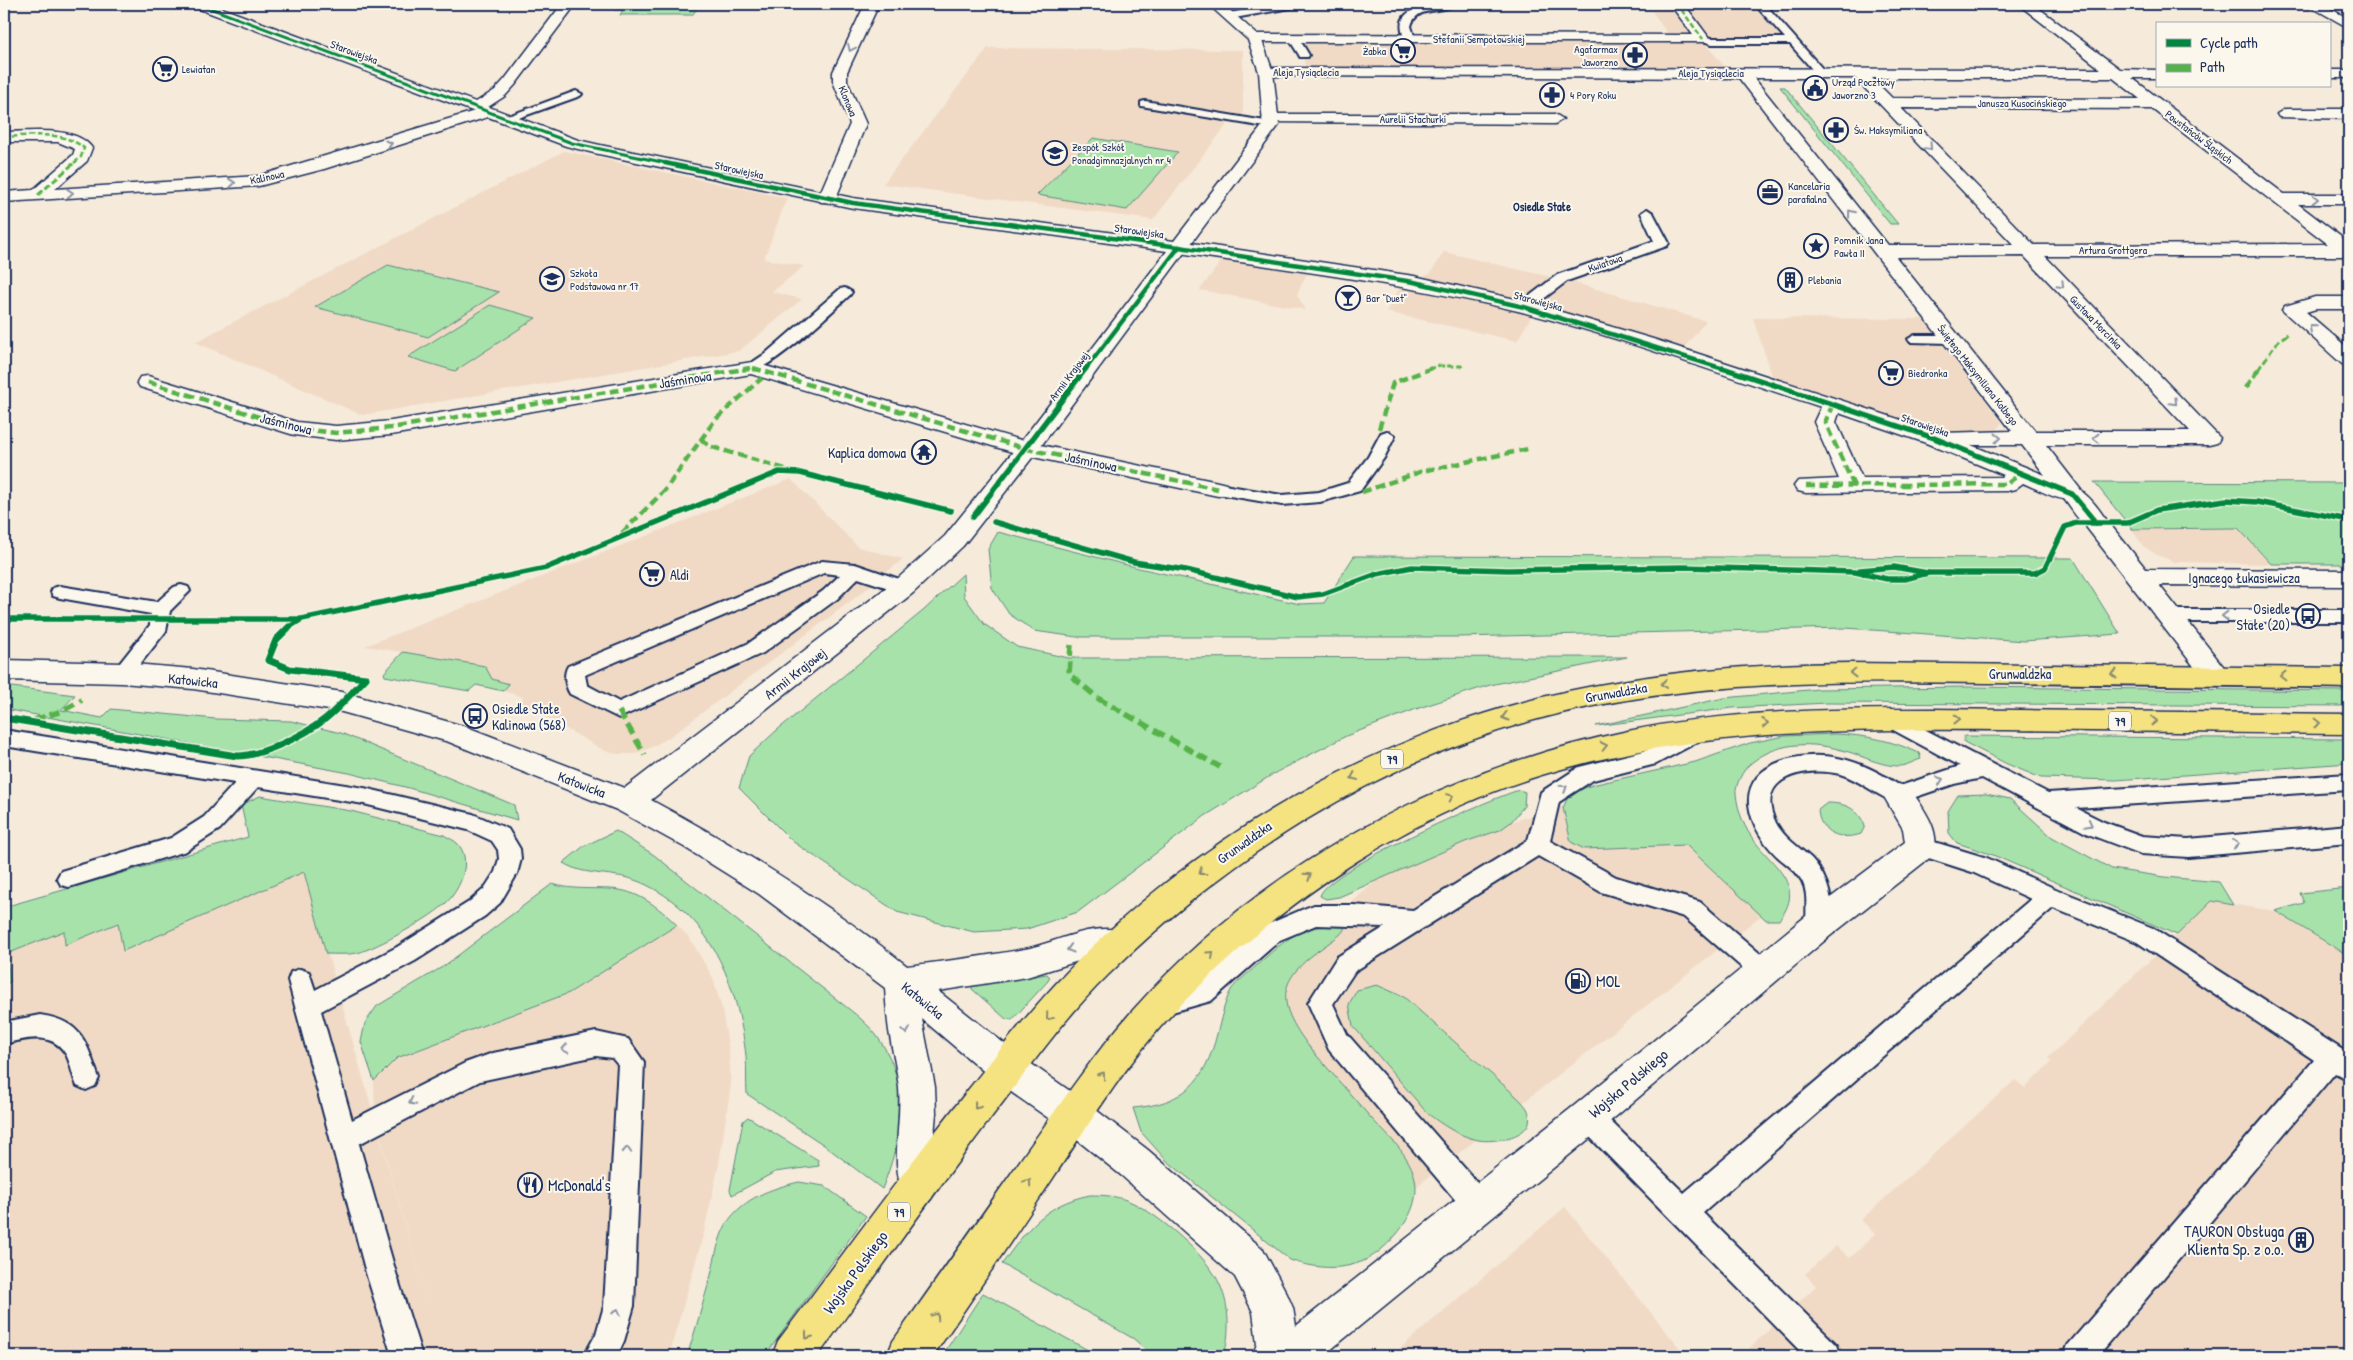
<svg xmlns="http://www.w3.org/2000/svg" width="2353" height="1360" viewBox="0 0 2353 1360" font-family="'Patrick Hand',sans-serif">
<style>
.built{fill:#f0dac5}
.green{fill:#a6e2a9;stroke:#608884}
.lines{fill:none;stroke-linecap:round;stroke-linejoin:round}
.lane-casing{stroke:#1b2f5e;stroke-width:4}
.street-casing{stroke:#1b2f5e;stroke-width:3}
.secondary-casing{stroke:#1b2f5e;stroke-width:3}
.primary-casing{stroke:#1b2f5e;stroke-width:3}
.lane{fill:#fbf7ec;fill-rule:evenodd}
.street{fill:#fbf7ec;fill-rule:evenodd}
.secondary{fill:#fbf7ec;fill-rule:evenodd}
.primary{fill:#f5e382;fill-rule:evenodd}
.quiet-far3{stroke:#55b248;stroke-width:2.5;stroke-dasharray:5.5 2.5;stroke-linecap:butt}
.quiet-far2{stroke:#55b248;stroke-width:3;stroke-dasharray:7 3;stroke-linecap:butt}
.quiet-far1{stroke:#55b248;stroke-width:4.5;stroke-dasharray:9 4.5;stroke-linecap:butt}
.quiet{stroke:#55b248;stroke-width:5.5;stroke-dasharray:11 5.5;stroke-linecap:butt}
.cycleway-far3-casing{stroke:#fbf7ec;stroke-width:5}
.cycleway-far2-casing{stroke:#fbf7ec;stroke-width:6}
.cycleway-far1-casing{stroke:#fbf7ec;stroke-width:8}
.cycleway-casing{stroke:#fbf7ec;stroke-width:10}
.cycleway-far3{stroke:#00873e;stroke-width:3}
.cycleway-far2{stroke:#00873e;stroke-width:4.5}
.cycleway-far1{stroke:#00873e;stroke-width:5.5}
.cycleway{stroke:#00873e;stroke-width:7}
.oneway{stroke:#8b93a5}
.oneway2{stroke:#888970}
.labels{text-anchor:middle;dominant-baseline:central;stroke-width:4;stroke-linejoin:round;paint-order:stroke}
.far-street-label{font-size:11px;fill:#1b2f5e;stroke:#fbf7ec}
.far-poi-label{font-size:11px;fill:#1b2f5e;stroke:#fbf7ec;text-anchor:start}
.far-neighbourhood-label{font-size:12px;font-weight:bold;fill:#1b2f5e;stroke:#fbf7ec}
.shield{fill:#fbf7ec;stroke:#5e6b89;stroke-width:1}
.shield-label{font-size:12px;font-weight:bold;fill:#1b2f5e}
.street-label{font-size:14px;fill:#1b2f5e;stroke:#fbf7ec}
.poi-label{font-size:14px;fill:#1b2f5e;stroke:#fbf7ec;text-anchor:end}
.near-poi-label{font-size:16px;fill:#1b2f5e;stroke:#fbf7ec;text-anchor:start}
.near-street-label{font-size:16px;fill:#1b2f5e;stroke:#fbf7ec}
</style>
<rect width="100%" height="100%" fill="#f6eada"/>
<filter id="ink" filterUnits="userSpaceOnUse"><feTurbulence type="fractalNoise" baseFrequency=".02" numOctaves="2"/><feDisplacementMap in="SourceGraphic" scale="10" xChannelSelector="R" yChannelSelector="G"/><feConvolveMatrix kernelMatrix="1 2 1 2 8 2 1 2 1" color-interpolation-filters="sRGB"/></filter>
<g filter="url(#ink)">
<g class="built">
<polygon points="1594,4 1764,4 1795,39 1671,39 1647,4"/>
<polygon points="1302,40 1703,41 1726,68 1305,67"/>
<polygon points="988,48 1243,50 1243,120 1241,123 1229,122 1153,220 883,184"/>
<polygon points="564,151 787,198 764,259 804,266 772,292 802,299 739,351 362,415 195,342"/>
<polygon points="1444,252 1572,282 1706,321 1675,359 1532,315 1517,341 1386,312 1402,283 1430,274"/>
<polygon points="1224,257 1309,268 1297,295 1306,310 1200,290"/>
<polygon points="1753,318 1923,319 2002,422 1996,432 1980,434 1945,433 1916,427 1774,381"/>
<polygon points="791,479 858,547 903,559 859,595 671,736 652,747 635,754 617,754 605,751 521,703 523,697 503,691 509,684 492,679 485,666 365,646"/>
<polygon points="2238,528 2271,564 2175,562 2157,555 2143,546 2132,529"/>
<polygon points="1641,783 1781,900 1351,1238 1249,992 1409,852"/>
<polygon points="304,871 431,1316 375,1118 374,1081 397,1058 569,993 677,925 689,937 713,978 722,1009 729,1051 731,1084 719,1164 704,1232 669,1356 4,1356 4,907"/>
<polygon points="2212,901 2275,911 2349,956 2349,1356 1741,1356 1816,1286 1805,1274 1836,1246 1850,1258 1875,1234 1861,1220 2015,1080 2025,1088 2052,1061 2048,1058"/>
<polygon points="1565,1207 1686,1356 1391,1356"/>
</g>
<g class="green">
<polygon points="608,4 701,4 692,15 620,15 623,10 614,10 616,6 598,6"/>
<polygon points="1780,87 1785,87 1898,224 1890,224"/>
<polygon points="1093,138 1178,152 1127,210 1037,195"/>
<polygon points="388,265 499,292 428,337 315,307"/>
<polygon points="490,305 536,318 455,371 408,357"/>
<polygon points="2094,482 2349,483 2349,564 2271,564 2238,528 2132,529"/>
<polygon points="998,532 1139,568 1300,604 1324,603 1354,556 2073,558 2120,634 2024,641 1845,628 1458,637 1077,637 1034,631 1009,614 992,588 988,549"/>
<polygon points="963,574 964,596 984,624 1017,647 1069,658 1627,657 1490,685 1419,708 1346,736 1275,773 1205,816 1078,912 1027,929 974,932 897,912 792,841 739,788 749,756 776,731 923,611"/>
<polygon points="403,652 485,666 492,679 509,684 503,691 476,685 469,691 385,676 384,673"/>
<polygon points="4,686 75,695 61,710 102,718 111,709 216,719 291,721 341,733 514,805 517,820 409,788 349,773 4,709"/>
<polygon points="1966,687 2349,691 2349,706 1827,703 1732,708 1596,726 1724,698 1819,689"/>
<path d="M1834,734C1865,735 1891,740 1919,753L1921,759C1914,761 1906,766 1899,766C1884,766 1868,759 1855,754C1819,742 1781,738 1750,764C1743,770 1735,785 1736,794C1738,812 1744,828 1756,843C1775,867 1806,887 1779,920H1766L1686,845L1584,849L1571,842L1563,808L1569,794L1592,785L1695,762L1750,743L1785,736Z"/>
<polygon points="1964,736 2349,739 2349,763 2116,780 2041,778 2007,764 1964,742"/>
<path d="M1519,790L1525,792L1524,806L1511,822L1500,830L1465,842L1339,897L1326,899L1320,896C1326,870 1489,799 1519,790Z"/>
<polygon points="1986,794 2010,799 2052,837 2112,869 2165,877 2219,882 2233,905 2212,901 2177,935 1993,855 1957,843 1949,833 1948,811 1958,795"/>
<path d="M260,796L351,811L444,835C448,838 454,840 457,843C473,859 461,888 447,902C433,917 377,948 357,953C348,955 336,954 326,954L304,872L123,951L118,923L65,945L64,931L7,954L10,982L4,985V907L248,837L241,805Z"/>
<path d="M1827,803C1845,803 1858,808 1865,826L1861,834C1841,841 1819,833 1818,810Z"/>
<path d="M616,831L654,855L840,1002C854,1013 869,1024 879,1039C912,1087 902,1139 882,1189L824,1145L747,1094C746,1081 747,1069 746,1056C738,985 710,912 640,882C615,871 585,877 563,863L584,846Z"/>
<path d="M552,884C572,890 590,888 610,889C638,890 658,907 677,925L569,993L397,1058L374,1081L361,1042L365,1023L377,1006L444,966Z"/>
<polygon points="2349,888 2349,956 2275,911 2304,903 2300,893"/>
<path d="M1342,924L1345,926C1344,934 1335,938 1329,943C1278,978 1272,999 1311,1049C1331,1072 1351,1095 1371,1118C1384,1132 1399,1145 1408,1161C1428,1194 1407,1227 1383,1248C1357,1272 1322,1271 1290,1260L1166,1160L1141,1132L1133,1108C1183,1104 1205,1082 1217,1034C1221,1020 1224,1003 1231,990C1237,981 1248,974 1256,966C1287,938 1299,926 1342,924Z"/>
<polygon points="1047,974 1050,977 1048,981 1012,1020 1006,1019 972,989 972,986 976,985"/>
<path d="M1377,985L1404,997L1516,1096C1521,1101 1528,1107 1529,1114C1535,1137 1493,1143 1478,1140C1459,1136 1442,1125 1427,1113L1353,1026L1349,1004L1357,990Z"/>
<polygon points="748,1117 818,1160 819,1166 775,1172 732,1195 730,1190 743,1121"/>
<path d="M799,1182L824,1186L866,1216L765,1356H687C696,1329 703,1302 711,1275C715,1258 718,1238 727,1223C743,1198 772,1188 799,1182Z"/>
<path d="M1090,1195C1105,1195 1118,1196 1131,1202C1158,1214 1209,1257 1220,1285C1230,1307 1230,1333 1224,1356H1153L1134,1339L1002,1264C1027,1229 1045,1204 1090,1195Z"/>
<polygon points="983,1293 1099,1356 942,1356"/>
</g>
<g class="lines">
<defs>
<g id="lane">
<polygon points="1281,4 1301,4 1296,7 1229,19 1224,16 1229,13"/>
<path d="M1432,4H1456C1443,15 1417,4 1411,26L1415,39L1414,41H1406C1393,16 1410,9 1432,4Z"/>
<polygon points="1674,4 1765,4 1827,74 1826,76 1818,76 1790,44 1712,44 1698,39 1703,36 1712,38 1785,38 1758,8 1678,8 1675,7"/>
<polygon points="1294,36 1298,37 1309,55 1308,57 1300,57 1299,55 1289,39"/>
<polygon points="576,91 582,94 580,96 510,121 502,121 500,119"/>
<polygon points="1145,101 1271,122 1277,125 1271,128 1141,106 1141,102"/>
<polygon points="1647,209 1653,213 1669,243 1667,246 1567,281 1529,310 1519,310 1517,307 1519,304 1557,275 1654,241 1641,213"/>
<path d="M845,288L852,292L850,295C833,310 766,376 747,371L744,368L765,354L840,289Z"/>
<polygon points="1915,335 1950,335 1957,339 1950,343 1910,342 1908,339"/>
<polygon points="1387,431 1395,436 1384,458 1360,491 1320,502 1282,505 1218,494 1212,493 1209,489 1212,485 1218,484 1282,495 1319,492 1348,483 1368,457 1381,433"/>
<path d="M822,561L855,564L911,583L913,587L911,591L904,593L858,578L837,599L763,653L619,718L570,694C565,686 563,674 568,666ZM824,573L840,575L823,591L749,643L619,702L587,685L585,675Z"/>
<polygon points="181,585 188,587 190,591 170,611 166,631 129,678 122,680 115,678 112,673 150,625 151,614 60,598 53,596 51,592 53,588 60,586 157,602 174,587"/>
<polygon points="2170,610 2349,610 2349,622 2170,622 2163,621 2160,616 2163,611"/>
<path d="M1891,712L2048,793L2349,774V790L2076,808L2104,822L2142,836L2188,839L2349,825V843L2188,857L2141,854L2088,834L1982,778L1954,784L1898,803C1877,797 1861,780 1840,774C1806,766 1753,776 1776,823C1784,838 1799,847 1811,858C1829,877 1838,910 1826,933L1818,936L1810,933C1802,918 1811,898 1802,881C1797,871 1786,864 1778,857C1764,844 1751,824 1749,804C1746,760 1805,751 1838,758C1860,762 1881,773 1900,786L1960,766L1884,725L1881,720L1884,715Z"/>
<polygon points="1696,726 1703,729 1706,734 1703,739 1656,764 1593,780 1559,802 1550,841 1616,877 1700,902 1772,964 1775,971 1772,978 1763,982 1754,978 1684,917 1601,892 1538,856 1355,971 1333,1004 1347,1034 1488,1195 1492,1205 1488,1215 1478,1219 1468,1215 1329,1050 1308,1003 1337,957 1385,927 1316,925 1280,940 1211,1001 1165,1014 1156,1011 1153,1003 1156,995 1195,984 1264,926 1306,908 1314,905 1353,905 1413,910 1528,840 1541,792 1579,767 1644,751"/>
<polygon points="4,730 364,788 473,814 508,829 520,849 521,859 517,874 500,903 485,916 415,961 321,1011 352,1120 465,1063 493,1053 596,1032 628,1039 644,1062 634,1306 624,1341 617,1356 584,1356 596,1334 604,1306 618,1065 612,1058 596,1056 480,1081 359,1144 396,1273 422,1356 392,1356 366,1273 288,980 291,972 300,969 309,972 315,990 397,947 469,902 484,889 495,872 499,859 498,850 492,841 468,830 364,804 258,787 220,829 186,851 69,887 61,885 57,878 61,871 171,838 204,817 235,783 4,746"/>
<polygon points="1921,838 1987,858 2058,890 2153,928 2349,1054 2349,1080 2335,1073 2098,1356 2064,1356 2068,1345 2314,1060 2137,942 2053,908 1703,1213 1837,1345 1841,1356 1805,1356 1579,1126 1575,1117 1579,1108 1588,1104 1597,1108 1684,1193 2031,899 1972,872 1913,853 1910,847 1913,841"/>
<path d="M40,1015C83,1021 86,1043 99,1078L95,1086L86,1090L77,1086C72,1076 71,1062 65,1053C51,1031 24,1039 4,1044V1022Z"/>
</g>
<g id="street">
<path d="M562,4H576L515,85L505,96L488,107L496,112L494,115L324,169L259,186L4,202V192L33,190L73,155L75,149L58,142H4V132C28,132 76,125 92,148L87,161L55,189L258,176L475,111L470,107L473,104L495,90L505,79Z"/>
<polygon points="865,4 879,4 847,72 847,81 866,124 836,198 833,202 821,202 818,198 850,124 833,81 833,72"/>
<polygon points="1670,4 1684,4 1710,39 1708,42 1254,42 1247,38 1254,34 1693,35"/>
<path d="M2018,4H2033L2120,69L2157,70V78H2132L2284,194H2349V204H2298L2349,243V258L2342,256H2045L2220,438L2217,443L2209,445H2046L2084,494L2080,499C2062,504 2040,490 2023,483L2015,489L2007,491L1806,493L1798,491L1794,486L1798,481L1839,479L1814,422L1821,407C1720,374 1620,337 1518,311C1406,284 1292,270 1179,253L1172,251L1170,247L1172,243L1179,241L1414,276L1524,301L1653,339L1941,433L2012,431L1739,78L1266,76L1259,72L1266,68L2101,69ZM1754,78H1855L2014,245H1888ZM1872,78H2113L2140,99L1892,98ZM1901,108L2152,109L2328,244L2034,245ZM2024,256L2190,431H2035L1896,257ZM1839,413L1926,443L2004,475L2001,477L1862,478L1836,422ZM1971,445H2022L2045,475Z"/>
<polygon points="2306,4 2322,4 2349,19 2349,28"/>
<rect x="2329" y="70" width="20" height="8"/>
<polygon points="2285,109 2349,109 2349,119 2279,117 2277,114"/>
<polygon points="1270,114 1555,114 1563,119 1555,124 1264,122 1262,119"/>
<polygon points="2315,297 2349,297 2349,309 2316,309 2306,312 2349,349 2349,366 2342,364 2282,310 2285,306"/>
<polygon points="752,362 1031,443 1218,482 1226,484 1230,489 1226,494 1218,496 1019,454 751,374 391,435 336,440 294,435 140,387 137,382 140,377 148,376 297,422 336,426 391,421"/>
<polygon points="2096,515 2105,518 2146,569 2349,570 2349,586 2159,585 2230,675 2226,682 2216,685 2206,682 2087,528 2084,523 2087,518"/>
<path d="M1898,784L1909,787C1921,806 1944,832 1932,856L1830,936L1601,1129L1323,1356H1252L1257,1344L1253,1312L1235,1277L1122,1176L1061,1127L1056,1115L1061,1103L1074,1098L1087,1103L1148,1150L1263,1249L1287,1294L1293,1308L1296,1326L1575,1105L1806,916L1905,842L1903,829L1883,795L1887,787Z"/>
</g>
<g id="secondary">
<path d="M192,4H211L578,140L600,145L853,198L1174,241L1263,125L1259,72L1248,40L1208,4H1223L1261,38L1273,72L1279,125L1035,454L963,546L913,593L651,800C741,848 828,903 907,966C946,961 986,956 1025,949C1060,942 1093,920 1130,933L1134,943L1130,953L1118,957L1088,958L1027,977L938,991L1020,1056L1087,1103L1092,1115L1087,1127L1074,1132L1061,1127L994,1080L922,1019L935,1087L936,1113L933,1147L937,1186L931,1199L918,1205L905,1199C889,1163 902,1126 899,1088C897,1069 892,1050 889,1031C887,1017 886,1002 885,988L759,894L684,847L617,810L449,742L342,712L193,689L122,683L4,680V660L122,663L193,669L342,692L467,727L625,788L895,581L945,536L1019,444L1167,251L853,208L594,153L566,146L194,7Z"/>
<path d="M2072,487C2087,491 2100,510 2108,523L2105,528C2084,534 2075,513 2064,499L2060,494L2064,489Z"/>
</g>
<g id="primary">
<path d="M1849,663L2349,668V688C2229,686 2108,684 1987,683C1837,681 1685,680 1538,719C1374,763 1229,857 1108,975C1065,1017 1030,1067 993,1115C933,1194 876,1275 818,1356H772L778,1341C841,1257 903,1172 968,1090C1000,1050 1031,1009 1067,972C1214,820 1413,714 1622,681C1697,668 1773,664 1849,663Z"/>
<path d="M1932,709L2349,714V734C2234,733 2119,731 2004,730C1855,729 1707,729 1562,769C1413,810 1279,902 1174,1012C1128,1061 1092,1119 1055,1175C1015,1236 974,1296 933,1356H887L893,1341C937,1279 981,1217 1024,1155C1059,1106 1093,1055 1133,1010C1262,865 1440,770 1628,731C1728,710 1831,709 1932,709Z"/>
</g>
</defs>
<use href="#lane" class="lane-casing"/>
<use href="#street" class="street-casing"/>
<use href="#secondary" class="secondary-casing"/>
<use href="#primary" class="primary-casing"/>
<use href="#lane" class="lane"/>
<use href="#street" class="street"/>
<use href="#secondary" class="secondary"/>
<use href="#primary" class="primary"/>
<g class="quiet-far3">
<polyline points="1677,4 1703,39"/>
<path d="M4,137C30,136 63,130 84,148L81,157L73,164"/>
</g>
<g class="quiet-far2">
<polyline points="38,195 74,163"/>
<polyline points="742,370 758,370"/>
<polyline points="1428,370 1438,366 1463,366"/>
<polyline points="2258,370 2278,341 2289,333"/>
</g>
<g class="quiet-far1">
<polyline points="753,368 1027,449 1218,489"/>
<polyline points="148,382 294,428 336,433 391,428 750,368"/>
<polyline points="2246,388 2259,368"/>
<polyline points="1833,404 1825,422 1854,486"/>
<polyline points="1379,429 1393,383 1432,368"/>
<polyline points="701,439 709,446 785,469"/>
<polyline points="1806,486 2007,484 2021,473"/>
<polyline points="1362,492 1423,471 1528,449"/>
<polyline points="622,533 665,490 715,420 762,378"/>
</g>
<g class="quiet">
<polyline points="1071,645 1069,674 1099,699 1220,767"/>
<polyline points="619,711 645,755"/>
<polyline points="34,720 62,711 82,700"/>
</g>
<defs>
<polyline id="cycleway-far3" points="199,4 572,143 671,164"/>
<g id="cycleway-far2">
<polyline points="665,163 853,203 1179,247 1414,282 1524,307 1727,370"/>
<polyline points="1085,370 1179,247"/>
</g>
<g id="cycleway-far1">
<polyline points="1723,368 1934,438 2072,494 2096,523"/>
<polyline points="973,517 1086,368"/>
<polyline points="994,522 1134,562 1186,570 1298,597 1323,594 1377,574 1412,567 1508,570 1684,567 1855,572 1887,579 1905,579 1928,573 2035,573 2045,568 2065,527 2076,523 2127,523 2157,510 2226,500 2257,502 2349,520"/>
<polyline points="1860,570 1894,567 1928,573"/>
<polyline points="4,619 300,619"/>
<polyline points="288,628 302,619 546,568 779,472 800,473 951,511"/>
</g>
<path id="cycleway" d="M4,718L237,756C262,756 305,735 325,719C340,707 352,692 366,678L290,669L268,660L276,640L289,627"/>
</defs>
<use href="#cycleway-far3" class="cycleway-far3-casing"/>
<use href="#cycleway-far2" class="cycleway-far2-casing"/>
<use href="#cycleway-far1" class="cycleway-far1-casing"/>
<use href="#cycleway" class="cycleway-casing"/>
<use href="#cycleway-far3" class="cycleway-far3"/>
<use href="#cycleway-far2" class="cycleway-far2"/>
<use href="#cycleway-far1" class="cycleway-far1"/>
<use href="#cycleway" class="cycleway"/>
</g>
<defs><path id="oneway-chevron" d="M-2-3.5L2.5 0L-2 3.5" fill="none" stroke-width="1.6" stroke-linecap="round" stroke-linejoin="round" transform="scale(1.25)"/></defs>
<g class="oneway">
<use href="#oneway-chevron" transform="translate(851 48) rotate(115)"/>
<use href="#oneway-chevron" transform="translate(389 144) rotate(-17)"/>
<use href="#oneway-chevron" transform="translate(1929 147) rotate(47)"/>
<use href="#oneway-chevron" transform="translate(232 183) rotate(-6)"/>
<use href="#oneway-chevron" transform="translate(70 193) rotate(-4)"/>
<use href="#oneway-chevron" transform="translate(2315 199)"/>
<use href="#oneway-chevron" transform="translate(1851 213) rotate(-128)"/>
<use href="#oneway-chevron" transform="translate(2061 285) rotate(46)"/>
<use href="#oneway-chevron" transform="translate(2312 328) rotate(-139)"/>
<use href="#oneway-chevron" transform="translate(2174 402) rotate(46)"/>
<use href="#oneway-chevron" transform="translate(1998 438)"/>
<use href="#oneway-chevron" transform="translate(2096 438) rotate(-180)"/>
<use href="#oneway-chevron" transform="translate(2225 616) rotate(180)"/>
<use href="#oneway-chevron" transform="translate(1940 780) rotate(-18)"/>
<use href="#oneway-chevron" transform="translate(1564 788) rotate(-33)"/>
<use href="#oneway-chevron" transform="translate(2089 824) rotate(28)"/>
<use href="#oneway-chevron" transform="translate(2236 844) rotate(-5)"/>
<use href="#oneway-chevron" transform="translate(1070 949) rotate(164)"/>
<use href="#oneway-chevron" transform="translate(906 1031) rotate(82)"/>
<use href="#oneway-chevron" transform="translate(565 1049) rotate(170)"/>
<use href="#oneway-chevron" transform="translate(412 1102) rotate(153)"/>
<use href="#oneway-chevron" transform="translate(627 1150) rotate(-87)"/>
<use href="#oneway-chevron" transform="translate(617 1312) rotate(-76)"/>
</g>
<g class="oneway2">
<use href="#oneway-chevron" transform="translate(1853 673) rotate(179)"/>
<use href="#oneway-chevron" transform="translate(2114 674) rotate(-180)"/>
<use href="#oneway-chevron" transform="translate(2283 676) rotate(-179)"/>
<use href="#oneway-chevron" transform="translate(1664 684) rotate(172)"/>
<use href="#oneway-chevron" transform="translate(1505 717) rotate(164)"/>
<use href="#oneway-chevron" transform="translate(1957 719) rotate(1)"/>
<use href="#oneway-chevron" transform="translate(2154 721) rotate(1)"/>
<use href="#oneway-chevron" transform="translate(1765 723) rotate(-4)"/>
<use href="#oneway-chevron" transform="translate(2317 723) rotate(1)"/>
<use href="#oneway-chevron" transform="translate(1604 746) rotate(-12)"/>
<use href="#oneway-chevron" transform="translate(1354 777) rotate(155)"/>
<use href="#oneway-chevron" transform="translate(1450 797) rotate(-23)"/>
<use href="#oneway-chevron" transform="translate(1202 872) rotate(143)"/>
<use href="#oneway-chevron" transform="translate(1308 876) rotate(-34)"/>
<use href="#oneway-chevron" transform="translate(1211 954) rotate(-42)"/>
<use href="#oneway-chevron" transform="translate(1049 1017) rotate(130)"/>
<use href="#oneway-chevron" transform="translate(1102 1075) rotate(-54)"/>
<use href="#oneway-chevron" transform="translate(977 1106) rotate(128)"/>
<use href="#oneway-chevron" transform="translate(1028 1182) rotate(-56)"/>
<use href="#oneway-chevron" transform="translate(936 1316) rotate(-56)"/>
<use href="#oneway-chevron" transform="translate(808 1336) rotate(126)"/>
</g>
</g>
<defs>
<symbol id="supermarket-ring" viewBox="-11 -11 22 22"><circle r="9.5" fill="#fbf7ec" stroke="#1b2f5e" stroke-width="1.5"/><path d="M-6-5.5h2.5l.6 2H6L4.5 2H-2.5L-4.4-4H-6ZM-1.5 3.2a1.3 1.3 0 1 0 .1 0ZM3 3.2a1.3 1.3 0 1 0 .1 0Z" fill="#1b2f5e"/></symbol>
<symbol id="pharmacy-ring" viewBox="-11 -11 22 22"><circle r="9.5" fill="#fbf7ec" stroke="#1b2f5e" stroke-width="1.5"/><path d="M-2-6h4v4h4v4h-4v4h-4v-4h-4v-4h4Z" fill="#1b2f5e"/></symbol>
<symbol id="civic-ring" viewBox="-11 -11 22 22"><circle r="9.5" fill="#fbf7ec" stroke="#1b2f5e" stroke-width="1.5"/><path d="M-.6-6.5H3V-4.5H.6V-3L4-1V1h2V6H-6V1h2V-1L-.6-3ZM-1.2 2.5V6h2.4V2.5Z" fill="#1b2f5e"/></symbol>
<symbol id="school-ring" viewBox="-11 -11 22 22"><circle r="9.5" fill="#fbf7ec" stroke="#1b2f5e" stroke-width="1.5"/><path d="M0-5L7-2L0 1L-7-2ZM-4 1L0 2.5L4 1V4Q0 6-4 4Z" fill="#1b2f5e"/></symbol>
<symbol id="office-ring" viewBox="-11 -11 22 22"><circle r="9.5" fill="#fbf7ec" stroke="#1b2f5e" stroke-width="1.5"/><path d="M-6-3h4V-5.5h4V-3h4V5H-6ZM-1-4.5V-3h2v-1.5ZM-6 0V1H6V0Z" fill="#1b2f5e"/></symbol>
<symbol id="sight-ring" viewBox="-11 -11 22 22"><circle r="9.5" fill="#fbf7ec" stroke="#1b2f5e" stroke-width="1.5"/><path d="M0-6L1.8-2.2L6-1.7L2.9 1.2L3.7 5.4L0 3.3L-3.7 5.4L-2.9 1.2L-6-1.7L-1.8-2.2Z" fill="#1b2f5e"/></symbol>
<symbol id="building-ring" viewBox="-11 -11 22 22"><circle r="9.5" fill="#fbf7ec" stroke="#1b2f5e" stroke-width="1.5"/><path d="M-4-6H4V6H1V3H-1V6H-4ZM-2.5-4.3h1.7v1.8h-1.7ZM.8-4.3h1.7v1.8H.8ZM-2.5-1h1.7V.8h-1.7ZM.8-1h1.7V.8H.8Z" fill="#1b2f5e"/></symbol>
<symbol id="bar-ring" viewBox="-11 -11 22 22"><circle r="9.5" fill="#fbf7ec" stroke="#1b2f5e" stroke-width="1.5"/><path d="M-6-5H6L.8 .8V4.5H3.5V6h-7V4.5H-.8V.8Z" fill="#1b2f5e"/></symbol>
<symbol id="temple-ring" viewBox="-11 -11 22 22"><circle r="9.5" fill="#fbf7ec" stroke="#1b2f5e" stroke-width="1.5"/><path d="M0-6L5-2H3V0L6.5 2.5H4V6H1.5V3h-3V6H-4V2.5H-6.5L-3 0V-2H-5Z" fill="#1b2f5e"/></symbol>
<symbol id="bus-ring" viewBox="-11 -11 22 22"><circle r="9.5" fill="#fbf7ec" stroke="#1b2f5e" stroke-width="1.5"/><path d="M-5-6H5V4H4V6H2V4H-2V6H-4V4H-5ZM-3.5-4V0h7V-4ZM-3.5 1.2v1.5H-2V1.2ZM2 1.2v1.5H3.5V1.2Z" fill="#1b2f5e"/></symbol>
<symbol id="fuel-ring" viewBox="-11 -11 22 22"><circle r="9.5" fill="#fbf7ec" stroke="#1b2f5e" stroke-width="1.5"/><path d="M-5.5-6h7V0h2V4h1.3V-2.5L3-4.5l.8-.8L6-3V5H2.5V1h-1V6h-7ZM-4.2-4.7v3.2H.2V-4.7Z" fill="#1b2f5e"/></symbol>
<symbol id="restaurant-ring" viewBox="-11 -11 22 22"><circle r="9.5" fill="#fbf7ec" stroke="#1b2f5e" stroke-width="1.5"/><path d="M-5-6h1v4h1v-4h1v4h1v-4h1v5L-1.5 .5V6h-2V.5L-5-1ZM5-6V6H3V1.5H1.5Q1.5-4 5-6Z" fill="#1b2f5e"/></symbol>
</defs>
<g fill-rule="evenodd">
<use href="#supermarket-ring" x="1389" y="37" width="28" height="28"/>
<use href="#pharmacy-ring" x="1621" y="41" width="28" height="28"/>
<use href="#supermarket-ring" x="151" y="55" width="28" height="28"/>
<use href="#civic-ring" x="1801" y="74" width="28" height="28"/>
<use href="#pharmacy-ring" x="1538" y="81" width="28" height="28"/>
<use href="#pharmacy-ring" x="1822" y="116" width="28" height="28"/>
<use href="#school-ring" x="1041" y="139" width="28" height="28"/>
<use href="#office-ring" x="1756" y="178" width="28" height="28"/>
<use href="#sight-ring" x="1802" y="232" width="28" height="28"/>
<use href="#school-ring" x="538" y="265" width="28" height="28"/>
<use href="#building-ring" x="1776" y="266" width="28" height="28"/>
<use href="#bar-ring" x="1334" y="284" width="28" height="28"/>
<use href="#supermarket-ring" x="1877" y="359" width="28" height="28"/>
<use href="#temple-ring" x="910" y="438" width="28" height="28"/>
<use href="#supermarket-ring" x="638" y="560" width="28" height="28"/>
<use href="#bus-ring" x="2294" y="602" width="28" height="28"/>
<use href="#bus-ring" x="461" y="702" width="28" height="28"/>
<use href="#fuel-ring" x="1564" y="967" width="28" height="28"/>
<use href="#restaurant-ring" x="516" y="1171" width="28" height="28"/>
<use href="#building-ring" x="2287" y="1226" width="28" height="28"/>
</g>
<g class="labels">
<g class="far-street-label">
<text x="1479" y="39">Stefanii Sempołowskiej</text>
<text transform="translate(354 52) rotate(20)">Starowiejska</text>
<text x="1306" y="72">Aleja Tysiąclecia</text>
<text x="1711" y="73">Aleja Tysiąclecia</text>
<text transform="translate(848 101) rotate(68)">Klonowa</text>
<text x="2022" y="103">Janusza Kusocińskiego</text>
<text x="1413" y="119">Aurelii Stachurki</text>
<text transform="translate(2199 137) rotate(37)">Powstańców Śląskich</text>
<text transform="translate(739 170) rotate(12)">Starowiejska</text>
<text transform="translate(267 177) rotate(-12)">Kalinowa</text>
<text transform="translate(1139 231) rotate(8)">Starowiejska</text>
<text x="2113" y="250">Artura Grottgera</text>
<text transform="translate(1605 263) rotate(-19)">Kwiatowa</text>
<text transform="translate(1538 301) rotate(15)">Starowiejska</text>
<text transform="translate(2096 322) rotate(46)">Gustawa Morcinka</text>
<text transform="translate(1978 375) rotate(52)">Świętego Maksymiliana Kolbego</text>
<text transform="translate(1069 376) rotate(-53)">Armii Krajowej</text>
<text transform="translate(1925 425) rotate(19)">Starowiejska</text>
</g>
<g class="far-poi-label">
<text x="1618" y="49" text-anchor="end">Agafarmax<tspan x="1618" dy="13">Jaworzno</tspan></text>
<text x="1386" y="51" text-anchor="end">Żabka</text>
<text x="182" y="69">Lewiatan</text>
<text x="1832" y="82">Urząd Pocztowy<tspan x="1832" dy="13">Jaworzno 3</tspan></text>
<text x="1570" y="95">4 Pory Roku</text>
<text x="1854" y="130">Św. Maksymiliana</text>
<text x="1072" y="147">Zespół Szkół<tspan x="1072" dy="13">Ponadgimnazjalnych nr 4</tspan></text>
<text x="1788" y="186">Kancelaria<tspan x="1788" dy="13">parafialna</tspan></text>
<text x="1834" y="240">Pomnik Jana<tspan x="1834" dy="13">Pawła II</tspan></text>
<text x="570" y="273">Szkoła<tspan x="570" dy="13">Podstawowa nr 17</tspan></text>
<text x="1808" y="280">Plebania</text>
<text x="1366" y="298">Bar "Duet"</text>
<text x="1908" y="373">Biedronka</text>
</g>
<g class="far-neighbourhood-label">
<text x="1542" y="206">Osiedle Stałe</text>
</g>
<g class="shield">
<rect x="2109" y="711.5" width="22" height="19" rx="4"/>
<rect x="1381" y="749.5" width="22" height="19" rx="4"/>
<rect x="888" y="1202.5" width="22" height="19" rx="4"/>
</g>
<g class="shield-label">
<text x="2120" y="721">79</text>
<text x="1392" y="759">79</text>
<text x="899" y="1212">79</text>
</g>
<g class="street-label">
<text transform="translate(685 379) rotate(-9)">Jaśminowa</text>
<text transform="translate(286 423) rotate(14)">Jaśminowa</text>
<text transform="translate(1091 461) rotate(12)">Jaśminowa</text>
<text x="2244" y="577">Ignacego Łukasiewicza</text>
<text transform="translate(795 673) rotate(-38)">Armii Krajowej</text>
<text x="2020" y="673">Grunwaldzka</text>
<text transform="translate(193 680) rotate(6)">Katowicka</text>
<text transform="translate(1616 692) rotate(-10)">Grunwaldzka</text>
<text transform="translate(582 784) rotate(21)">Katowicka</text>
<text transform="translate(1244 842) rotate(-35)">Grunwaldzka</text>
<text transform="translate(923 1000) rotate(39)">Katowicka</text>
</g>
<g class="poi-label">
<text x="906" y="452">Kaplica domowa</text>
<text x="670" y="574" text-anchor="start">Aldi</text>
<text x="2290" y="608">Osiedle<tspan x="2290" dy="16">Stałe (20)</tspan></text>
<text x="492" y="708" text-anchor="start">Osiedle Stałe<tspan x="492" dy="16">Kalinowa (568)</tspan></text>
</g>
<g class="near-poi-label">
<text x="1596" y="981">MOL</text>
<text x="548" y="1185">McDonald's</text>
<text x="2284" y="1231" text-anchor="end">TAURON Obsługa<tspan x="2284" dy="18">Klienta Sp. z o.o.</tspan></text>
</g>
<g class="near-street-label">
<text transform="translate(1628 1083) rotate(-40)">Wojska Polskiego</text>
<text transform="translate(855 1272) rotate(-54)">Wojska Polskiego</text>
</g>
</g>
<rect width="2353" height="1360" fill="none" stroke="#fbf7ec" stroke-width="20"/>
<rect x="10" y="10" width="2333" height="1340" fill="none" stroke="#1b2f5e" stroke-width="2" filter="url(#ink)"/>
<rect x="2156" y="22" width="175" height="65" fill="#fbf7ec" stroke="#a1a7b3"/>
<rect x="2166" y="39" width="25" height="8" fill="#00873e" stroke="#a1a7b3"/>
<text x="2200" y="48" font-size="15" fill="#1b2f5e">Cycle path</text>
<rect x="2166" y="64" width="25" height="8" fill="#55b248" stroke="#a1a7b3"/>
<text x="2200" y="72" font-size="15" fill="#1b2f5e">Path</text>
</svg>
